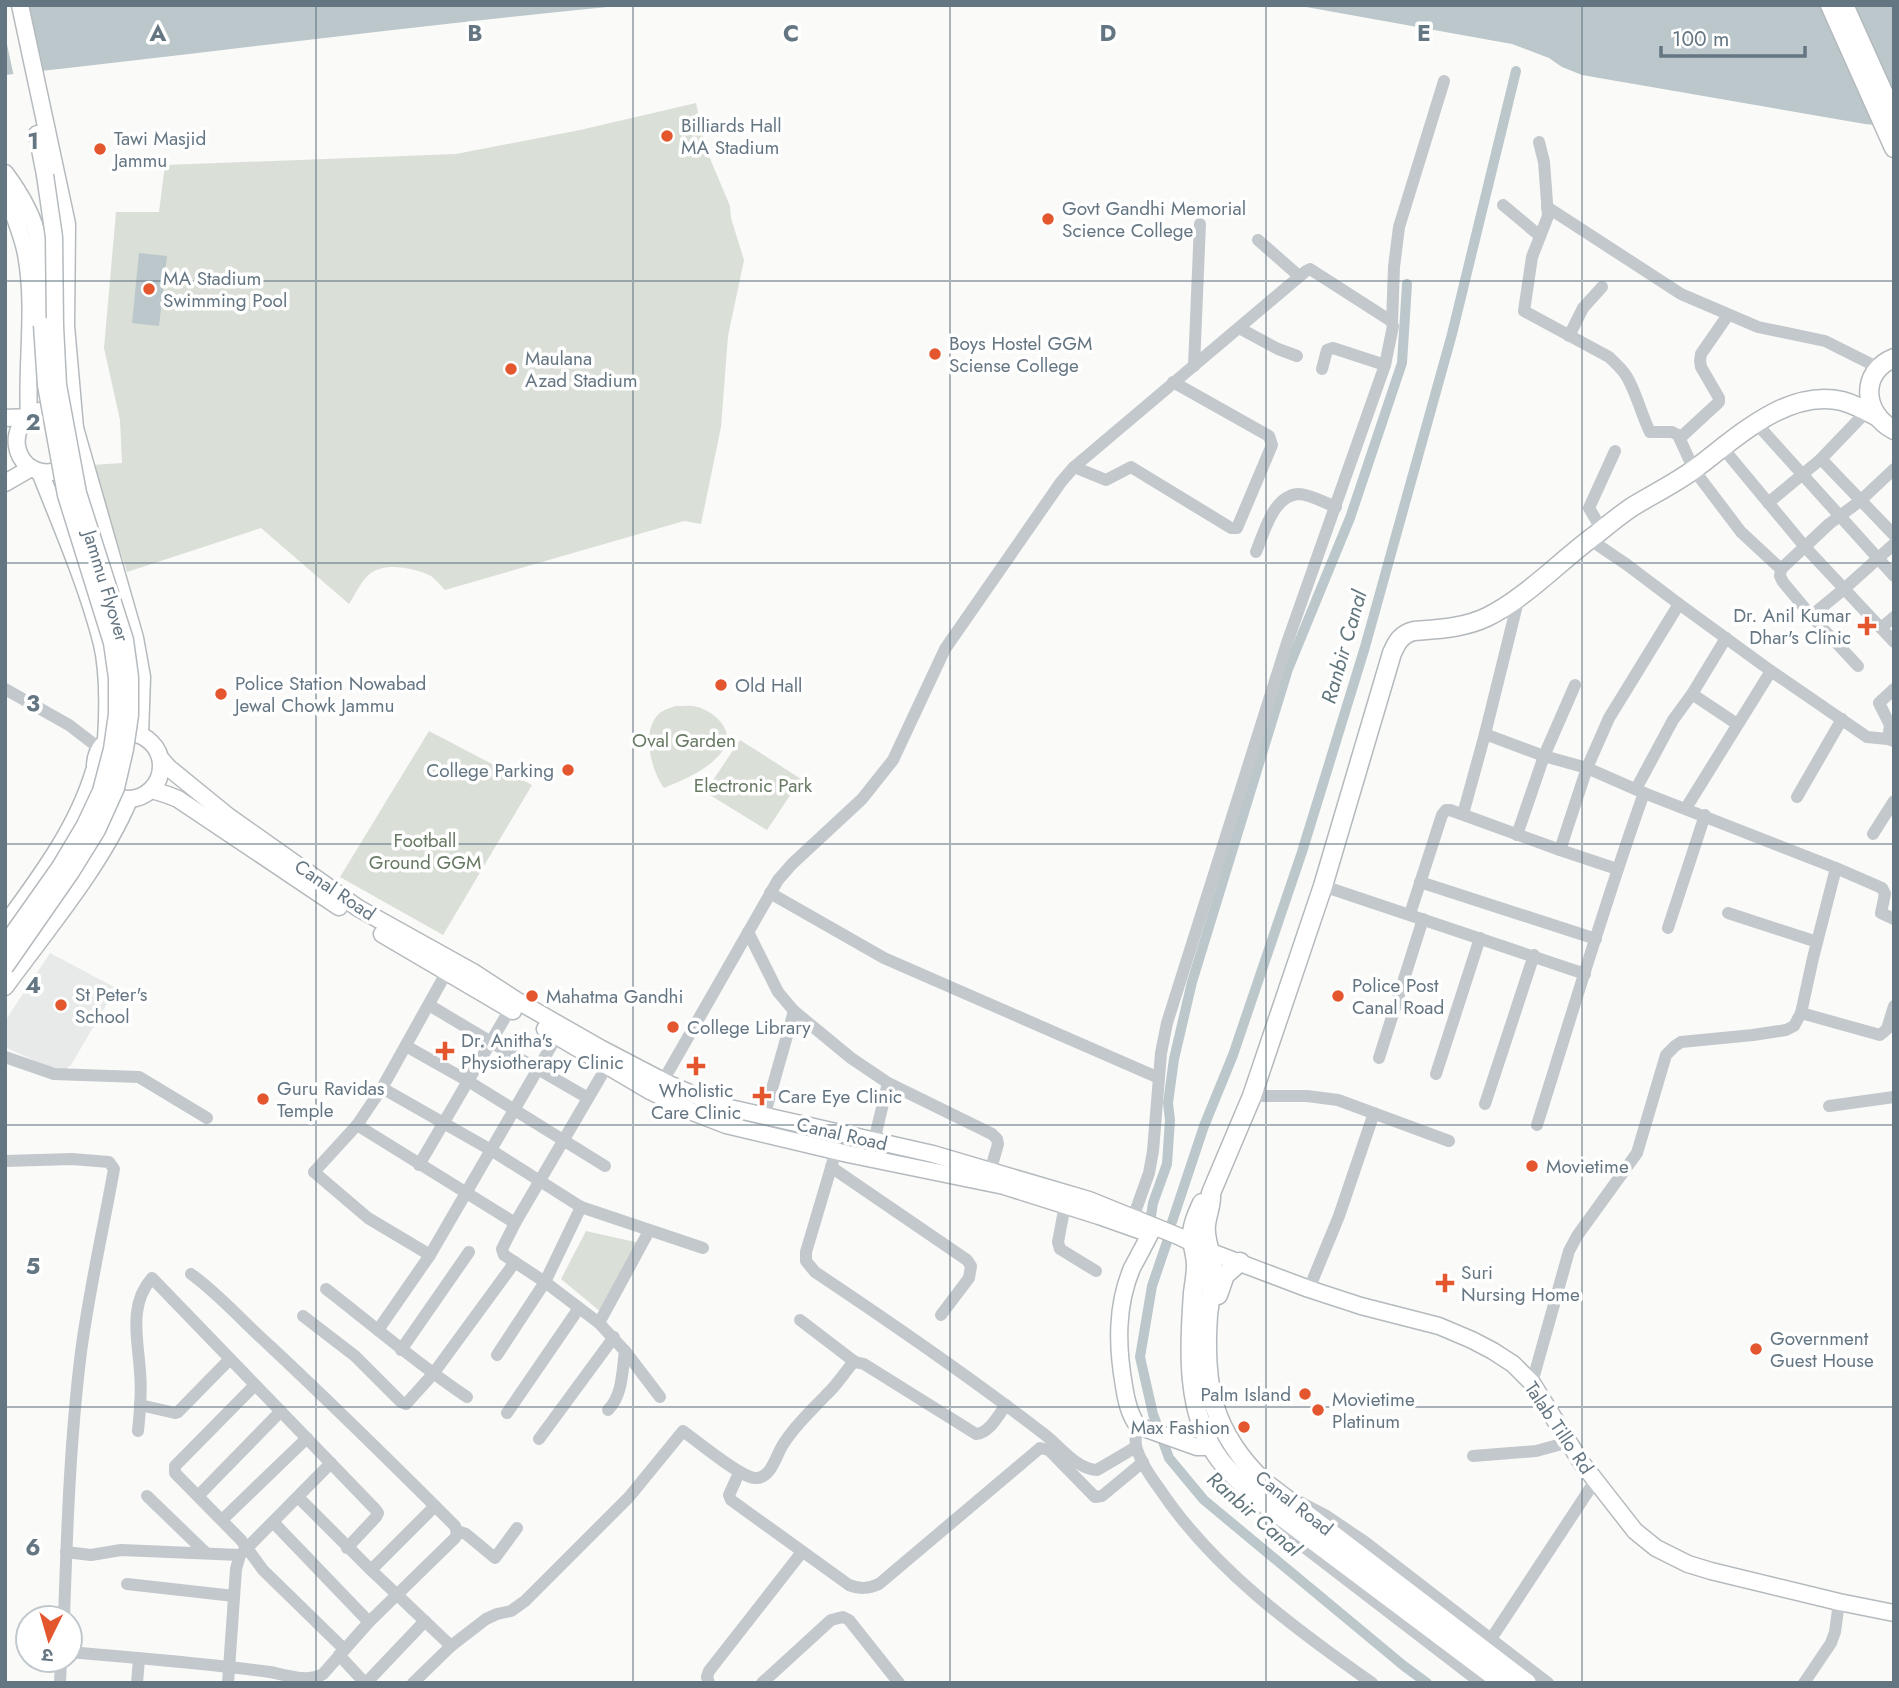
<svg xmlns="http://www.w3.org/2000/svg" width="1899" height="1688" viewBox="0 0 1899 1688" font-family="Jost,'Noto Sans Devanagari',sans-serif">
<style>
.built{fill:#e8e9e9}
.green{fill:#dadfd7}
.water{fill:#bbc7cb}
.pier{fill:#fafaf8}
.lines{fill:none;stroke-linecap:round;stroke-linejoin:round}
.canal{stroke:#bbc7cb;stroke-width:10}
.major-casing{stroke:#b5babe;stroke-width:19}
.highway-casing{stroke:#b4b9bd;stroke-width:21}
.minor{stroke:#c3c8cc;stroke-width:12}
.major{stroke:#fff;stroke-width:16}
.highway{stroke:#fff;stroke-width:18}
.major-bridge-casing{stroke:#b5babe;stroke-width:19;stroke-linecap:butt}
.major-bridge{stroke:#fff;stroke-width:16}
.grid{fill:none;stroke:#657683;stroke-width:2;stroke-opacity:0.55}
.poi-dot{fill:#e4572e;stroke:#fff;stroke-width:2.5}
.labels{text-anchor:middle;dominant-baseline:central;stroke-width:7;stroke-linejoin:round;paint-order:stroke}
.poi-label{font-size:19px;fill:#657683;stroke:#fff;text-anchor:start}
.street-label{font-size:19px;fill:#657683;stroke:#fff}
.park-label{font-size:19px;fill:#687a64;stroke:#fff}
.water-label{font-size:21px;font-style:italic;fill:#60757c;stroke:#fff}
.grid-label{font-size:23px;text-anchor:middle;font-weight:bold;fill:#657683;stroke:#fff;stroke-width:7;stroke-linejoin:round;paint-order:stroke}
</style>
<rect width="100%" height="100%" fill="#fafaf8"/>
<polygon class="built" points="50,953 116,988 71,1065 61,1073 5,1047 5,1021"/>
<g class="green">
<path d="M696,103L706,149L730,206L731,218L744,260L728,336L721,427L701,524L684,521L445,590C440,585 435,578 429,575C414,568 386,562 371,573C362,579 355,595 349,604L261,528L127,572L92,465L122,463L120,420L104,348L116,212H159L165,165L456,154L580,130Z"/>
<path d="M676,706C683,706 691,705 698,707C718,714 737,733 721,753C706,771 685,779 664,788C652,772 642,735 656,717C660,711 669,708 676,706Z"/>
<polygon points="429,731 532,785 443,935 340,877"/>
<polygon points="740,740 801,779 767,830 705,792"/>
<polygon points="586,1231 644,1244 607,1317 561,1279"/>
</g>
<g class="water">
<path d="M5,5H627C420,25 213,52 5,75Z"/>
<polygon points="1295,5 1894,5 1894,127 1865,124 1582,75 1562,67 1549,58 1512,44"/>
<polygon points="139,253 167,256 159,326 132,323"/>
</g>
<polygon class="pier" points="5,5 29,5 44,74 14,77 5,35"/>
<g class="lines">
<g class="canal">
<polyline points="1151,1216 1153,1203 1167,1164 1170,1120 1168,1103 1174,1059 1192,982 1288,669 1350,518 1402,363 1407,284"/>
<polyline points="1172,1222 1204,1126 1233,1055 1302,852 1365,647 1452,334 1516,71"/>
<polyline points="1167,1242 1152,1286 1140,1357 1153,1414 1169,1458 1204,1500 1404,1666 1427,1683"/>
</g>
<defs>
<g id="major">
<polyline points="20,5 67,224 66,326 75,428"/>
<polyline points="37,134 45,175"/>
<path d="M5,173C20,193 34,217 39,242C44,269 42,298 42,325"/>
<path d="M5,192C13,213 22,233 26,254C36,308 26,363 29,417L5,418"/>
<path d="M78,442C76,455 71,466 57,471C46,474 35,472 27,465C4,443 22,404 54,411C63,413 69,421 75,428L135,638L142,677L140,735"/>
<path d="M40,472C62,528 87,585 102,644C109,675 108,709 106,740"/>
<polyline points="5,483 31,468"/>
<circle cx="128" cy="766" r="33"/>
<polyline points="161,759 169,768 228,816 358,908 473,972 516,1000 600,1048 669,1084 713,1103 730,1108 933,1154 1089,1200 1178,1236 1211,1252 1309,1289 1361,1306 1439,1326 1472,1340 1493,1351 1513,1364 1532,1383 1581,1462 1635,1531 1656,1548 1688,1564 1711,1571 1839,1602 1894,1613"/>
<polyline points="152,790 168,795 178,799 339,907"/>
<path d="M5,925C40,877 77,828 94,771"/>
<polyline points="382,934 513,1011"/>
<path d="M5,987C48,928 101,866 129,800"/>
<path d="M545,1029L650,1091L695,1113L726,1125L848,1154L1004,1186L1099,1216L1150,1234C1144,1246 1138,1257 1132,1268C1116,1306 1117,1346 1124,1386C1126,1399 1129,1415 1138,1426L1197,1447H1211"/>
</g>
<g id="highway">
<polyline points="1830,5 1894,148"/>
<polyline points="1844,5 1894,116"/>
<path d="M1894,358C1859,372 1863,414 1894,430"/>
<path d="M1202,1203C1197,1214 1191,1227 1192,1239C1193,1248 1196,1256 1196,1266C1196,1275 1194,1284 1193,1293C1189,1347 1185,1414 1220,1460C1230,1473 1243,1484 1254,1496L1503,1683"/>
<polyline points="1218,1295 1225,1275 1240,1262"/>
<path d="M1527,1683L1264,1482C1212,1432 1203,1385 1208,1315C1210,1301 1212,1287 1213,1272C1214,1256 1204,1242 1206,1225C1207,1214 1212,1205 1211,1193L1252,1096L1323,886L1392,653C1397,642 1401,634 1414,631C1439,629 1464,628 1487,617C1526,598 1562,559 1598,533C1609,524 1620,515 1632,507C1653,494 1676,483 1696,468C1735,439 1787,388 1842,401C1853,404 1865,410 1876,416"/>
</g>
</defs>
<use href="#major" class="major-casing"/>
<use href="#highway" class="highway-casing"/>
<g class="minor">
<path d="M1539,142L1544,162L1548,216L1532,257L1524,311L1609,357C1614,362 1621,368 1625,374C1635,388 1641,414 1650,432H1672L1678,435L1694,470L1741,532L1781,569L1829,524L1860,501L1894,469"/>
<polyline points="1503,205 1540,236"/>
<polyline points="1547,207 1681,294 1758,327 1825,341 1879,368"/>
<polyline points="1258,240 1299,276"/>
<polyline points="1392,323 1394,267 1399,227 1444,81"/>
<polyline points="1239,328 1278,349 1297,356"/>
<polyline points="1569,336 1583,308 1602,287"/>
<polyline points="1194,366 1200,224"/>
<polyline points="1322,369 1327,350 1333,348 1385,365"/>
<polyline points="1756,423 1894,576"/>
<polyline points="1680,438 1719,402 1719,398 1701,367 1700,361 1701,354 1728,315"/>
<polyline points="1722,447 1805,547 1894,642"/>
<polyline points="1821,459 1894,535"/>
<polyline points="1074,467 1106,480 1131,467 1231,528 1237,528 1272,445 1269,436 1173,382"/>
<polyline points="1768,503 1821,459 1867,411"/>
<polyline points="1602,530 1589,508 1615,451"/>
<path d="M1256,552C1264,533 1273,496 1298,494C1310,494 1325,503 1336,507"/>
<polyline points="1781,569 1780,576 1783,582 1813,618 1858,666"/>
<polyline points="1679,604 1771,671 1867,737 1888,739 1894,741"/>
<polyline points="1811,616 1844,589 1894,544"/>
<polyline points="1881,628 1894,617"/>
<polyline points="5,689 69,725 99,748"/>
<polyline points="1692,694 1737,724"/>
<polyline points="1485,734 1544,756 1587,768 1560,850"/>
<polyline points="1888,739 1890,725 1879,703 1894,689"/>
<polyline points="1636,789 1673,720 1692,694 1726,638"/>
<polyline points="1644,793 1836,868 1882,888 1885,894 1881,913 1894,919"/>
<polyline points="1797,797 1842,719"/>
<polyline points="1686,808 1771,671"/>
<polyline points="1463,814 1485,734 1519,597"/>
<polyline points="1873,834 1894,801"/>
<polyline points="1517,835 1544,756 1575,685"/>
<polyline points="1420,882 1596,939"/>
<polyline points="1323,886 1585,974"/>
<polyline points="770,893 884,958 1159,1078"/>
<polyline points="1728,913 1817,942"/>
<polyline points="1410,914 1442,815 1446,810 1450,810 1560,850 1617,869"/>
<polyline points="1668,928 1705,815"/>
<polyline points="748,932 778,992 794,1011 851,1058 888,1083 992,1134 997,1139 998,1144 990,1172"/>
<polyline points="429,1005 491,1042 588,1098"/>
<polyline points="1801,1013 1880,1035 1887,1029 1894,1006"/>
<polyline points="406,1046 468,1081 605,1166"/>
<polyline points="5,1057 54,1074 139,1077 207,1118"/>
<polyline points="1379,1058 1423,919"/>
<polyline points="607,1066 515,1223 502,1249 504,1255 545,1282 599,1323 625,1351 660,1397"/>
<polyline points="1436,1074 1480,938"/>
<polyline points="663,1081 778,880 792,864 862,799 893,760 945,649 1061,482 1074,467 1306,271 1310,269 1391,321 1393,326 1385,365 1287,643 1167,1023 1161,1053 1153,1151 1149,1173 1133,1218"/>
<polyline points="382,1088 491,1150 581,1207 703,1248"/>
<polyline points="1252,1096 1307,1096 1338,1100 1449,1141"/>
<polyline points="1485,1104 1534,955"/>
<polyline points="1829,1106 1894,1097"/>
<polyline points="764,1117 794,1011"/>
<polyline points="357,1125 515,1223"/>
<path d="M1537,1125C1572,1014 1605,902 1644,793L1587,768L1609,718L1679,604L1626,564L1589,539"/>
<polyline points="874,1141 888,1083"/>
<path d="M836,1151L806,1252V1261L815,1272C893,1324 970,1377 1044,1434C1060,1446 1076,1469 1097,1470L1136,1447"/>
<path d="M5,1161L72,1159L109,1162L114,1169C103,1230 89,1291 81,1352C70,1440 67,1530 64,1618"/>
<polyline points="419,1165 510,1009"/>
<polyline points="831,1167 967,1260 971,1266 969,1278 941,1315"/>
<polyline points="1065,1205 1058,1242 1060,1249 1096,1271"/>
<polyline points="430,1255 368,1218 314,1172 357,1125 382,1088 450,966"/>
<path d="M326,1289C373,1325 417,1364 467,1397"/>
<polyline points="1309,1289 1339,1216 1374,1113"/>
<polyline points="303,1316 355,1356 401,1402 406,1404 433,1374 515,1262"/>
<polyline points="800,1320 855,1362"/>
<polyline points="599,1323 649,1231"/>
<polyline points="378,1330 430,1255 557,1036"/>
<polyline points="401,1350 469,1252"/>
<polyline points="497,1355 545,1282 581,1207"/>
<polyline points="1532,1383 1569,1251 1577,1236 1637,1153 1666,1055 1675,1046 1681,1042 1753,1035 1786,1030 1794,1026 1801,1013 1813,958 1836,868"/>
<polyline points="255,1385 175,1466 175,1473 241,1540 263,1570 344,1649"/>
<polyline points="140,1405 175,1413 178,1412 230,1359"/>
<path d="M608,1410C623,1395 622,1371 625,1351"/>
<polyline points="507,1413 579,1308"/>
<path d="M1137,1424C1136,1431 1135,1439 1136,1446C1140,1461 1150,1476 1159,1488C1212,1568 1294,1628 1372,1683"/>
<path d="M138,1431C140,1412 142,1391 140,1372C138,1339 128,1305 152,1278L376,1510L378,1513L376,1517L347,1548"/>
<polyline points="539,1439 614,1337"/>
<polyline points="1473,1456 1536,1451 1569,1442"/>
<path d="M739,1473L729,1495L731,1500L849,1585C860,1589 868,1589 879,1584L1040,1448L1049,1450L1095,1497L1102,1496L1143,1462"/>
<polyline points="147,1496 205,1552"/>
<polyline points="198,1496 281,1411"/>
<polyline points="298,1497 371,1570 451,1646"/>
<polyline points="1300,1502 1325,1515 1365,1542 1548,1683"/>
<polyline points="1264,1512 1291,1537 1481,1683"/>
<polyline points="222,1520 307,1438"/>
<polyline points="273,1522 369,1622"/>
<polyline points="457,1531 466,1534 495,1558 517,1528"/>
<polyline points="66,1552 91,1555 121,1550 240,1555"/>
<polyline points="371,1570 435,1506"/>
<polyline points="127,1584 234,1596"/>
<polyline points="1491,1639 1595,1481"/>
<path d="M70,1652C137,1658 204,1663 270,1672C286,1675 308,1683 323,1674L369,1622L455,1538L457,1533L455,1526C394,1465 333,1405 270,1346C243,1322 220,1295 191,1274"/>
<polyline points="339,1655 365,1683"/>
<polyline points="60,1683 61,1660"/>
<polyline points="137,1683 139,1659"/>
<polyline points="228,1683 236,1569 240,1555 331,1463"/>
<polyline points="366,1683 425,1621"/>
<path d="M413,1683L451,1646L486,1619L497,1614L511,1611L525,1601L629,1497L683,1431C698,1442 740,1477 755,1478C772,1479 776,1454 784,1443C796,1424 812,1410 827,1394C836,1386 843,1375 851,1365L855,1362L864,1364L976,1434C990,1433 998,1415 1006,1405"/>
<polyline points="709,1683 707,1677 709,1671 802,1552"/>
<polyline points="762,1683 831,1620 843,1617 849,1620 899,1683"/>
<polyline points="1804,1683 1831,1643 1835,1632 1839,1602"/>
</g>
<use href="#major" class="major"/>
<use href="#highway" class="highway"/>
<defs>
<g id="major-bridge">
<polyline points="5,945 60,867 85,825 101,791 112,749 117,714 117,678 112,643 66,495 46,385 42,325"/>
<polyline points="5,967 71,872 97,830 116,788 125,749 130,715 130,677 125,640 78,493 58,385 55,326 54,237 45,175"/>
</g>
</defs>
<use href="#major-bridge" class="major-bridge-casing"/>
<use href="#major-bridge" class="major-bridge"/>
</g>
<path class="grid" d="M316,5V1683M633,5V1683M950,5V1683M1266,5V1683M1582,5V1683M5,281H1894M5,563H1894M5,844H1894M5,1125H1894M5,1407H1894"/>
<g class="poi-dot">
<circle cx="667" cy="136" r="7"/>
<circle cx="100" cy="149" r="7"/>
<circle cx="1048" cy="219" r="7"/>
<circle cx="149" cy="289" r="7"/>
<circle cx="935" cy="354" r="7"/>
<circle cx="511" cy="369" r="7"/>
<path d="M1863.5 615.5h7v7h7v7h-7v7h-7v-7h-7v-7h7z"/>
<circle cx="721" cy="685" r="7"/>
<circle cx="221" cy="694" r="7"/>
<circle cx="568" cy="770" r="7"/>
<circle cx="532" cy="996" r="7"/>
<circle cx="1338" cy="996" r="7"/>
<circle cx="61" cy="1005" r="7"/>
<circle cx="673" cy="1027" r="7"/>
<path d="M441.5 1040.5h7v7h7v7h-7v7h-7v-7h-7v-7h7z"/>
<path d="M692.5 1055.5h7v7h7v7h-7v7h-7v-7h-7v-7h7z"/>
<path d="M758.5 1085.5h7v7h7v7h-7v7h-7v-7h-7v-7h7z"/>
<circle cx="263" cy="1099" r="7"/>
<circle cx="1532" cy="1166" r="7"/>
<path d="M1441.5 1272.5h7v7h7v7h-7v7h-7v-7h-7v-7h7z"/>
<circle cx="1756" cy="1349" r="7"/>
<circle cx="1305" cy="1394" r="7"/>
<circle cx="1318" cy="1410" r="7"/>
<circle cx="1244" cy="1427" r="7"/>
</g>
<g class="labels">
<g class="poi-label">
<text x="681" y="125">Billiards Hall<tspan x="681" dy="22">MA Stadium</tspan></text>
<text x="114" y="138">Tawi Masjid<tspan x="114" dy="22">Jammu</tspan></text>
<text x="1062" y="208">Govt Gandhi Memorial<tspan x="1062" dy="22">Science College</tspan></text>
<text x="163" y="278">MA Stadium<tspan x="163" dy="22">Swimming Pool</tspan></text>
<text x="949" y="343">Boys Hostel GGM<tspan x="949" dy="22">Sciense College</tspan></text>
<text x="525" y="358">Maulana<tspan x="525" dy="22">Azad Stadium</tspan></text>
<text x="1851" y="615" text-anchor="end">Dr. Anil Kumar<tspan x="1851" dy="22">Dhar's Clinic</tspan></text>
<text x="235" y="683">Police Station Nowabad<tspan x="235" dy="22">Jewal Chowk Jammu</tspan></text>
<text x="735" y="685">Old Hall</text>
<text x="554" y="770" text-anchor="end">College Parking</text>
<text x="1352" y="985">Police Post<tspan x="1352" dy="22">Canal Road</tspan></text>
<text x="75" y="994">St Peter's<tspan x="75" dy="22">School</tspan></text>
<text x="546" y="996">Mahatma Gandhi</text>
<text x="687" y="1027">College Library</text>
<text x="461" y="1040">Dr. Anitha's<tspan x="461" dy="22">Physiotherapy Clinic</tspan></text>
<text x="277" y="1088">Guru Ravidas<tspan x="277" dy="22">Temple</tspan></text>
<text x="696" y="1090" text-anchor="middle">Wholistic<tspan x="696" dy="22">Care Clinic</tspan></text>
<text x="778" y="1096">Care Eye Clinic</text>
<text x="1546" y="1166">Movietime</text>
<text x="1461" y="1272">Suri<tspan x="1461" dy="22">Nursing Home</tspan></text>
<text x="1770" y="1338">Government<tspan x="1770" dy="22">Guest House</tspan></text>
<text x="1291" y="1394" text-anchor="end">Palm Island</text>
<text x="1332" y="1399">Movietime<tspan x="1332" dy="22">Platinum</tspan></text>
<text x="1230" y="1427" text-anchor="end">Max Fashion</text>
</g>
<g class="street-label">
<text transform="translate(106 586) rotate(73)">Jammu Flyover</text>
<text transform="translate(335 890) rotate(34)">Canal Road</text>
<text transform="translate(842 1134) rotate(13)">Canal Road</text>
<text transform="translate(1559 1428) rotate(56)">Talab Tillo Rd</text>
<text transform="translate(1294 1503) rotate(38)">Canal Road</text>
</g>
<g class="park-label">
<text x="684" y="740">Oval Garden</text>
<text x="753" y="785">Electronic Park</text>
<text x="425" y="840">Football<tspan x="425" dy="22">Ground GGM</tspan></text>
</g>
<g class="water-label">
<text transform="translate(1344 647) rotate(-74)">Ranbir Canal</text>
<text transform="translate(1254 1514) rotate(41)">Ranbir Canal</text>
</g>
</g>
<g class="grid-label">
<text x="158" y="41">A</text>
<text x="475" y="41">B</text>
<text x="791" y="41">C</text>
<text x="1108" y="41">D</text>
<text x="1424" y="41">E</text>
<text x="33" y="149">1</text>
<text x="33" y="430">2</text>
<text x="33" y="711">3</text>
<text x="33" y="993">4</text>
<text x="33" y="1274">5</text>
<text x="33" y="1555">6</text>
</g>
<rect width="1899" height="1688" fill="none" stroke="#657683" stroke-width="14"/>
<g transform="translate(49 1639) rotate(185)"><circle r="33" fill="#ffffff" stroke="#c1c8cd" stroke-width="2"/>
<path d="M0-5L12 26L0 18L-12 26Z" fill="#e4572e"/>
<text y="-10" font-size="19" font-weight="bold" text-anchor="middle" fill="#657683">उ</text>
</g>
<path d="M1661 46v10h144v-10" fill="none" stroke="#657683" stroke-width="3.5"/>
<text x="1672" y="46" font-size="21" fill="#657683" stroke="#ffffff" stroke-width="5" paint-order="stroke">100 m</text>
</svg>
